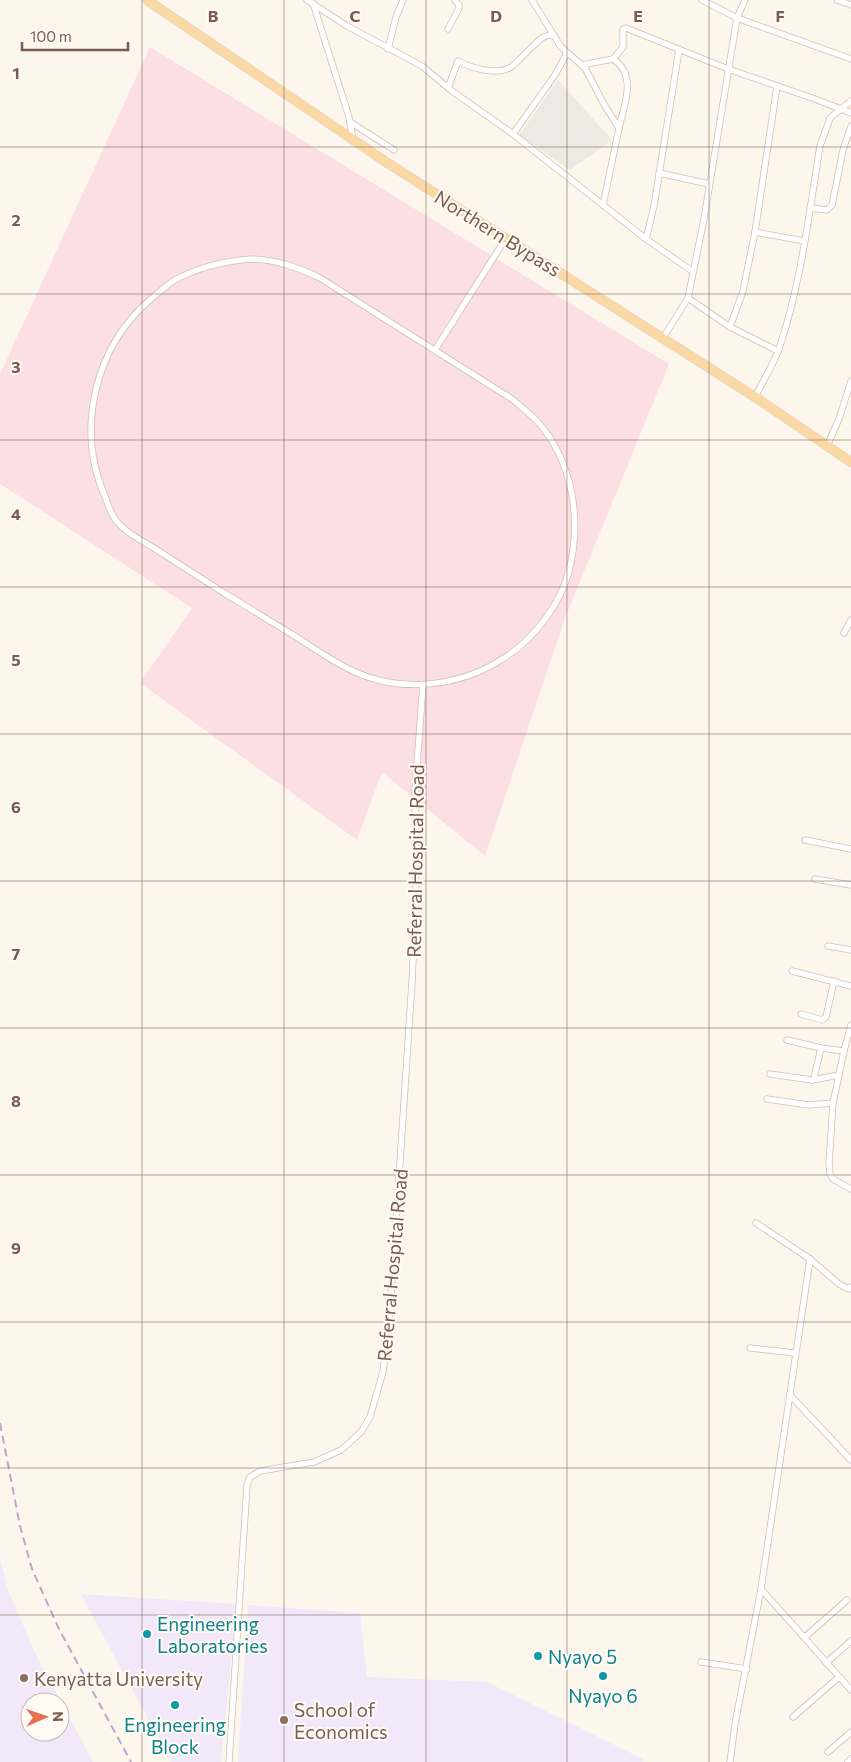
<svg xmlns="http://www.w3.org/2000/svg" width="851" height="1762" viewBox="0 0 851 1762" font-family="Commissioner,sans-serif">
<style>
.industrial{fill:#efe9e4}
.education{fill:#f3e8fa;fill-rule:evenodd}
.medical{fill:#fbdfe3}
.lines{fill:none;stroke-linecap:round;stroke-linejoin:round}
.minor-casing{stroke:#d1beb0;stroke-width:7}
.primary-casing{stroke:#dad1cd;stroke-width:10}
.minor{stroke:#fff;stroke-width:5.5}
.primary{stroke:#fbd9a5;stroke-width:9}
.rail{stroke:#b9a8c9;stroke-width:2;stroke-dasharray:8 5;stroke-linecap:butt}
.grid{fill:none;stroke:#7a5c4d;stroke-width:1;stroke-opacity:0.55}
.culture-dot{fill:#0f9aa8;stroke:#fffaf3;stroke-width:2}
.education-dot{fill:#8d6e63;stroke:#fffaf3;stroke-width:2}
.labels{text-anchor:middle;dominant-baseline:central;stroke-width:4;stroke-linejoin:round;paint-order:stroke}
.street-label{font-size:19px;fill:#7a5c4d;stroke:#fffaf3}
.culture-label{font-size:19px;fill:#0d838f;stroke:#fffaf3;text-anchor:start}
.education-label{font-size:19px;fill:#785e54;stroke:#fffaf3;text-anchor:start}
.grid-label{font-size:16px;text-anchor:middle;font-weight:bold;fill:#7a5c4d;stroke:#fffaf3;stroke-width:4;stroke-linejoin:round;paint-order:stroke}
</style>
<rect width="100%" height="100%" fill="#fdf6ec"/>
<polygon class="industrial" points="558,80 612,140 570,170 519,135"/>
<g class="education">
<path d="M0,1558L8,1590L35,1653L93,1762H0ZM30,1702H60V1732H30Z"/>
<polygon points="81,1594 237,1604 221,1762 171,1762"/>
<polygon points="248,1605 360,1613 367,1677 487,1682 643,1759 642,1762 238,1762"/>
</g>
<polygon class="medical" points="150,47 669,364 565,618 485,856 382,772 357,840 140,683 192,608 0,484 0,374"/>
<g class="lines">
<defs>
<g id="minor">
<polyline points="307,0 347,26 422,66 452,91 513,134 646,239 692,271"/>
<polyline points="532,0 561,47 585,68 605,106 619,128 603,205"/>
<polyline points="702,0 737,18 851,59"/>
<polyline points="837,0 851,5"/>
<polyline points="313,3 349,117 353,140"/>
<polyline points="448,29 459,8 459,5 455,0"/>
<polyline points="388,49 396,17 403,0"/>
<polyline points="613,59 623,47 623,29 626,28 728,69 815,99 851,113"/>
<path d="M582,65L613,59C638,75 624,105 619,128"/>
<path d="M448,88L458,61C471,68 498,76 511,67C519,61 526,52 534,45C540,39 545,34 554,35"/>
<polyline points="350,122 394,150"/>
<polyline points="513,134 555,75 567,53"/>
<polyline points="659,173 709,184"/>
<polyline points="810,208 827,210 832,205 843,150 851,126"/>
<polyline points="755,232 804,241"/>
<polyline points="646,239 654,206 679,50"/>
<path d="M252,259C277,260 297,267 320,278L512,399C520,406 529,413 537,421C573,461 582,520 569,571C560,605 533,640 504,658C460,687 400,694 351,670C332,661 313,648 295,636C271,622 248,607 224,593C201,578 177,563 154,548C141,540 124,532 115,519C111,513 108,505 106,499C75,430 94,347 152,298C159,292 166,286 173,281C198,267 225,261 252,259Z"/>
<polyline points="688,298 730,327 778,351"/>
<polyline points="730,327 743,291 755,232 777,86"/>
<polyline points="663,338 688,298 704,219 737,18 745,0"/>
<polyline points="435,350 506,238"/>
<path d="M755,397C763,381 773,365 779,349C801,284 809,214 820,146L830,118L851,101"/>
<polyline points="827,446 839,419 851,381"/>
<polyline points="844,633 851,620"/>
<polyline points="805,840 851,849"/>
<polyline points="815,879 851,885"/>
<polyline points="828,946 851,950"/>
<polyline points="792,971 851,986"/>
<polyline points="801,1014 822,1020 826,1017 834,981"/>
<polyline points="851,1025 844,1051 833,1103 829,1163 830,1174 833,1179 851,1189"/>
<polyline points="787,1040 821,1048 844,1051"/>
<polyline points="770,1074 812,1080 814,1078 821,1048"/>
<polyline points="812,1080 839,1075"/>
<polyline points="767,1099 809,1105 833,1103"/>
<polyline points="756,1223 810,1259 839,1284 849,1289 851,1287"/>
<polyline points="750,1348 795,1353"/>
<polyline points="790,1395 851,1460"/>
<polyline points="761,1589 851,1690"/>
<polyline points="805,1637 847,1600"/>
<polyline points="701,1662 747,1669"/>
<polyline points="826,1663 851,1641"/>
<polyline points="793,1717 839,1677"/>
<polyline points="828,1752 851,1732"/>
<polyline points="229,1762 247,1485 250,1477 260,1471 314,1462 341,1450 361,1432 370,1417 383,1372 390,1313 412,982 416,892 415,791 423,685"/>
<polyline points="730,1762 735,1724 761,1589 810,1259"/>
<polyline points="848,1762 851,1759"/>
</g>
<polyline id="primary" points="147,0 386,162 755,397 851,462"/>
</defs>
<use href="#minor" class="minor-casing"/>
<use href="#primary" class="primary-casing"/>
<use href="#minor" class="minor"/>
<use href="#primary" class="primary"/>
<polyline class="rail" points="0,1423 20,1526 32,1569 59,1629 131,1762"/>
</g>
<path class="grid" d="M142,0V1762M284,0V1762M426,0V1762M567,0V1762M709,0V1762M0,147H851M0,294H851M0,440H851M0,587H851M0,734H851M0,881H851M0,1028H851M0,1175H851M0,1322H851M0,1468H851M0,1615H851"/>
<g class="culture-dot">
<circle cx="147" cy="1634" r="5"/>
<circle cx="538" cy="1656" r="5"/>
<circle cx="603" cy="1676" r="5"/>
<circle cx="175" cy="1705" r="5"/>
</g>
<g class="education-dot">
<circle cx="24" cy="1678" r="5"/>
<circle cx="284" cy="1720" r="5"/>
</g>
<g class="labels">
<g class="street-label">
<text transform="translate(498 233) rotate(32)">Northern Bypass</text>
<text transform="translate(415 861) rotate(-89)">Referral Hospital Road</text>
<text transform="translate(392 1265) rotate(-85)">Referral Hospital Road</text>
</g>
<g class="culture-label">
<text x="157" y="1623">Engineering<tspan x="157" dy="22">Laboratories</tspan></text>
<text x="548" y="1656">Nyayo 5</text>
<text x="603" y="1695" text-anchor="middle">Nyayo 6</text>
<text x="175" y="1724" text-anchor="middle">Engineering<tspan x="175" dy="22">Block</tspan></text>
</g>
<g class="education-label">
<text x="34" y="1678">Kenyatta University</text>
<text x="294" y="1709">School of<tspan x="294" dy="22">Economics</tspan></text>
</g>
</g>
<g class="grid-label">
<text x="213" y="22">B</text>
<text x="355" y="22">C</text>
<text x="496" y="22">D</text>
<text x="638" y="22">E</text>
<text x="780" y="22">F</text>
<text x="16" y="79">1</text>
<text x="16" y="226">2</text>
<text x="16" y="373">3</text>
<text x="16" y="520">4</text>
<text x="16" y="666">5</text>
<text x="16" y="813">6</text>
<text x="16" y="960">7</text>
<text x="16" y="1107">8</text>
<text x="16" y="1254">9</text>
</g>
<g transform="translate(45 1717) rotate(88)"><circle r="24" fill="#fffaf3" stroke="#cabbb1"/>
<path d="M0-4L9 19L0 12L-9 19Z" fill="#e76f51"/>
<text y="-8" font-size="14" font-weight="bold" text-anchor="middle" fill="#7a5c4d">N</text>
</g>
<path d="M22 42v8h106v-8" fill="none" stroke="#7a5c4d" stroke-width="2.5"/>
<text x="30" y="42" font-size="15" fill="#7a5c4d" stroke="#fffaf3" stroke-width="4" paint-order="stroke">100 m</text>
</svg>
